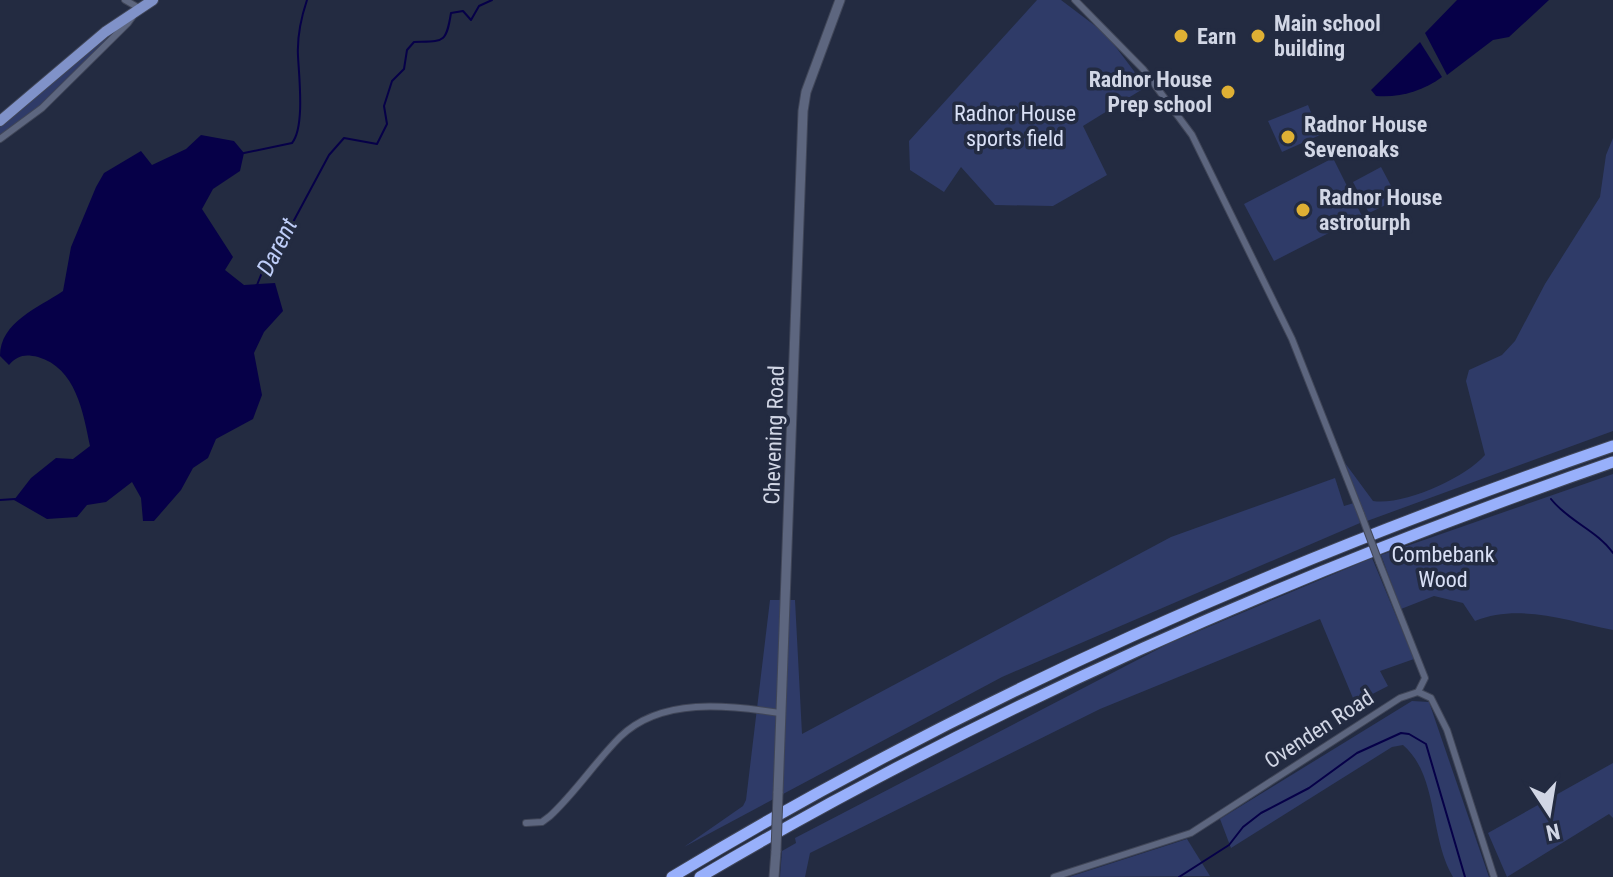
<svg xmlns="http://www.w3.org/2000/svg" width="1613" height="877" viewBox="0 0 1613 877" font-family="'Roboto Condensed',sans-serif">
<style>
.green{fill:#2f3b68}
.water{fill:#060048}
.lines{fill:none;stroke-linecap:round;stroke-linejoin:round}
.stream{stroke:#060048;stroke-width:2}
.minor-casing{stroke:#404658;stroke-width:8}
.secondary-casing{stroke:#404658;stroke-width:11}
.primary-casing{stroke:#404658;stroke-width:12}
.motorway-casing{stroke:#404658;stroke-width:13}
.minor{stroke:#5d667f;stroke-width:6}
.secondary{stroke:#5d667f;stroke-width:9}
.primary{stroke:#8092c9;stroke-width:10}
.motorway{stroke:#98b0fb;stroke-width:11}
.minor-bridge-casing{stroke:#404658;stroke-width:8;stroke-linecap:butt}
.secondary-bridge-casing{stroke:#404658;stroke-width:11;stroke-linecap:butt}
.minor-bridge{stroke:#5d667f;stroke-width:6}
.secondary-bridge{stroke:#5d667f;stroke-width:9}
.poi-dot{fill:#dfb034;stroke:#232b41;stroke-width:3}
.labels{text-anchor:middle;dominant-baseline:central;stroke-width:7;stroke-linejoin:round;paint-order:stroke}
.poi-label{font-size:22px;font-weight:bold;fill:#d1d6e5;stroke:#232b41;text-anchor:start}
.park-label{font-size:22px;fill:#d9e0f6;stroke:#232b41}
.street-label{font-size:22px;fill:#d1d6e5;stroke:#232b41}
.water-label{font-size:24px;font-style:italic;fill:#becdf8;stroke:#232b41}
</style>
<rect width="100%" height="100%" fill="#232b41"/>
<g class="green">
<polygon points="1037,0 1061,0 1106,34 1146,87 1083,126 1107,175 1053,206 995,205 961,167 944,192 910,170 909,141"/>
<polygon points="106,38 108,40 46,101 0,135 0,127"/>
<polygon points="1308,105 1320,135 1282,152 1268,121"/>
<path d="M1613,138V431L1367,521L1345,463L1373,501C1403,506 1465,478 1485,455L1466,381L1469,370L1502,355L1515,341L1545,284L1600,197L1606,155Z"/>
<polygon points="1333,158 1362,216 1274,261 1244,204"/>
<polygon points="1381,167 1398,199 1369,213 1353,182"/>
<path d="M1613,474V630C1568,621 1519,603 1475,621L1463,603L1434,596L1401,609L1381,555Z"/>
<polygon points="1335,478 1344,506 1354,503 1360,523 1002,677 684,847 743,806 746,800 770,600 795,600 802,734 1171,537"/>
<polygon points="1372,558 1414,659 1380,671 1388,686 1355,703 1320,619 1100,709 810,853 805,877 780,877 782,851 796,843 795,838 1168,644"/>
<path d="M1412,701L1429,702L1489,877H1453C1429,837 1439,776 1403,745L1392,747L1231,848L1220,819Z"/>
<polygon points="1613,763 1613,818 1609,814 1507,877 1488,833"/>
<polygon points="1187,839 1210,876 1069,877"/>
</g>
<g class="water">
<polygon points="1457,0 1549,0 1509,37 1493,40 1447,75 1425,33"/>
<path d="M1420,42L1442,77C1423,91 1400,98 1376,96L1371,90Z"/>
<path d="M201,135L234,141L244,153L240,171L213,189L202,209L233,257L225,270L244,285L275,283L283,311L264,332L254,353L262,395L253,419L216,439L208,458L193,468L181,490L154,521H143L141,498L132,482L106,502L87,505L77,517L47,519L14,500L31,478L56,458L73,459L90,446C83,412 76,368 38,357C25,354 18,355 9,365L0,356C0,322 38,308 63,291L71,247L96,187L104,173L141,151L152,165L186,149Z"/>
</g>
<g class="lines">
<g class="stream">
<path d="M244,153L292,143C305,127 299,77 298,56C297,38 301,18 307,0"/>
<path d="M257,285L269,255L292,224L329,155L344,138L377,144L387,124L384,106L392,81L404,69L407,50L414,42C444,41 446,44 451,13L463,11L471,20L479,6L492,0"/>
<path d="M1551,499C1568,521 1598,531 1613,553"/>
<polyline points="0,500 15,499"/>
<polyline points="1179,877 1229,845 1243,827 1261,813 1309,788 1357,753 1401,733 1409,734 1426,744 1465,877"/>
</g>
<defs>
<g id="minor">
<polyline points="1075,0 1143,69 1192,135 1292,339 1361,514"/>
<polyline points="0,139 42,108 128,23 139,8 125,0"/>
<polyline points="1379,562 1425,678 1418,692"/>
<path d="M526,823L542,822L550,816C576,792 595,762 620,737C661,697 728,705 780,713"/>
<polyline points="1054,877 1191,833 1400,698 1418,692 1431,698 1447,730 1494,877"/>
</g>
<g id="secondary">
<polyline points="778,793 803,111 806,92 840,0"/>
<polyline points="774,877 776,851"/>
</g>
<polyline id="primary" points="0,121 105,32 153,0"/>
<g id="motorway">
<path d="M672,877C970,697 1285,559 1613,446"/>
<path d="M700,877C989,706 1296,572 1613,462"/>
</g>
</defs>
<use href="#minor" class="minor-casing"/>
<use href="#secondary" class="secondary-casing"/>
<use href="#primary" class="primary-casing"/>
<use href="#motorway" class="motorway-casing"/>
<use href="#minor" class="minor"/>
<use href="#secondary" class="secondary"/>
<use href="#primary" class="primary"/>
<use href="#motorway" class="motorway"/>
<defs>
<polyline id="minor-bridge" points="1361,514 1379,562"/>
<polyline id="secondary-bridge" points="776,851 778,793"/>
</defs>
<use href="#minor-bridge" class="minor-bridge-casing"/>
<use href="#secondary-bridge" class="secondary-bridge-casing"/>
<use href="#minor-bridge" class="minor-bridge"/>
<use href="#secondary-bridge" class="secondary-bridge"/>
</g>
<g class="poi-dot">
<circle cx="1181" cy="36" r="8"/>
<circle cx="1258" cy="36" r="8"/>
<circle cx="1228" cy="92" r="8"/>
<circle cx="1288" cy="137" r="8"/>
<circle cx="1303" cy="210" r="8"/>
</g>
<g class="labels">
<g class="poi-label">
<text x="1274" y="23">Main school<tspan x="1274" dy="25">building</tspan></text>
<text x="1197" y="36">Earn</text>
<text x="1212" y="79" text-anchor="end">Radnor House<tspan x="1212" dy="25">Prep school</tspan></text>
<text x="1304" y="124">Radnor House<tspan x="1304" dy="25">Sevenoaks</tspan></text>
<text x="1319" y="197">Radnor House<tspan x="1319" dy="25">astroturph</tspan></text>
</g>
<g class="park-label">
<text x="1015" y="113">Radnor House<tspan x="1015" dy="25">sports field</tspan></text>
<text x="1443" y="554">Combebank<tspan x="1443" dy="25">Wood</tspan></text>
</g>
<g class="street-label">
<text transform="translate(774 435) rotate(-88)">Chevening Road</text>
<text transform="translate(1319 729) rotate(-33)">Ovenden Road</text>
</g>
<g class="water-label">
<text transform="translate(277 247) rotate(-63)">Darent</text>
</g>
</g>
<g transform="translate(1549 813) rotate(168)" stroke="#232b41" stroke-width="6" paint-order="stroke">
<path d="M0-6L14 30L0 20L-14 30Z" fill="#d1d6e5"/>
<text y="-12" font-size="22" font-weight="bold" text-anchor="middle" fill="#d1d6e5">N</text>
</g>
</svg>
